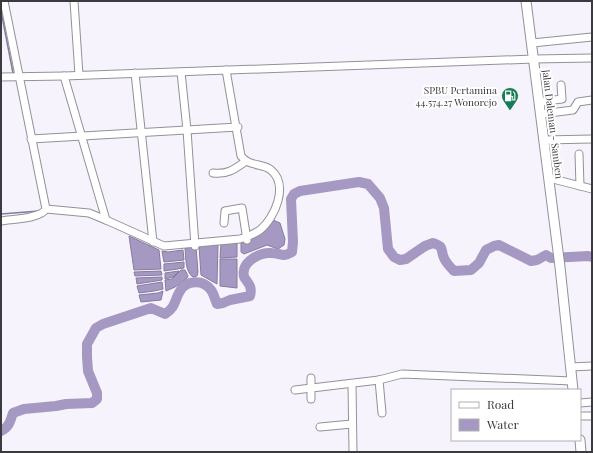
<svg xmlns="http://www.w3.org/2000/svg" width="593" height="453" viewBox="0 0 593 453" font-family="'Playfair Display',serif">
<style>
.water{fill:#a599c3;stroke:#857c9b}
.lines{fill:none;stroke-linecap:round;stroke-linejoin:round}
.stream{stroke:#857c9b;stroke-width:1.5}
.river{stroke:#a599c3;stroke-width:10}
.minor-casing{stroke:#939199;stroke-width:9}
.major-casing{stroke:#939199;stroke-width:11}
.minor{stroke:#fff;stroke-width:7}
.major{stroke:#fff;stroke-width:9}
.labels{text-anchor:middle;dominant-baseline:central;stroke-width:4;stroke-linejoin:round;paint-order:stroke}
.poi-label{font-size:10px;fill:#3b3a3e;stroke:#fff;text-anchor:end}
.street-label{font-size:10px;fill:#3b3a3e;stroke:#fff}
</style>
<rect width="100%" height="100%" fill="#f6f3fc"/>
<g class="water">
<polygon points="273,220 280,223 285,239 284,245 278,249 267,245 244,254 241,252 241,243 264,231"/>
<polygon points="129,236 159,250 161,269 134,270"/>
<polygon points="237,242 237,257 220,258 221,244"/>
<polygon points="218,244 217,284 201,275 199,246"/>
<path d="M196,247L198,272L197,276L193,277C185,272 186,257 185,248Z"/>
<polygon points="183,250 184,260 164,262 162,251 168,252"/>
<polygon points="220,259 237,259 237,288 220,286"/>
<polygon points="184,262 184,268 164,271 164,264"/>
<polygon points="181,270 185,270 188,276 187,278 175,287 166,291 165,280 172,279"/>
<polygon points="161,271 162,275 135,276 134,272"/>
<polygon points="179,271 173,277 165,279 165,273"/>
<polygon points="162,277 162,280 137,284 136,278"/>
<polygon points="162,282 163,289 154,291 139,293 137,286"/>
<polygon points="163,291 161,300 141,302 139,295 158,293"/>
</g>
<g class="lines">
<g class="stream">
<polyline points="1,11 13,73"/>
<polyline points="1,214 39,211"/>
</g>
<path class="river" d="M1,431C9,427 10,422 13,413L24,409L56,406L66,404L92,403L97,399V393L88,371L87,357V344L96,328L103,324L151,308L165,314C176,307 174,301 180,291C186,280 203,279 211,290C214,294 215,300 217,304L223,303L230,300L250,296C254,281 241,282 244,270C246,260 261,252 271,253C281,253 282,258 292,252L293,242L291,199L294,194L300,191L359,182L368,184L380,198L384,208L388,249L394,257L400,260L406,259L425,246L433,243C445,247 440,249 444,258C446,263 450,267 454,271L471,270L479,263L486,250L494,246L499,245L531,261L537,260L546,255L551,258L588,256L592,257"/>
<defs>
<g id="minor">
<polyline points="74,1 79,75"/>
<polyline points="532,43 592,37"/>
<polyline points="181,72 187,130 195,246"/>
<polyline points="135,73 153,242"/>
<polyline points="64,76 106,220"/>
<polyline points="1,77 64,76 534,59 592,58"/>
<polyline points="539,102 562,99 561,85"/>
<polyline points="541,114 573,110 578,102 592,100"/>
<polyline points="31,139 238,127"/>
<polyline points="544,140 592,139"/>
<polyline points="579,154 580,186"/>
<path d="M213,173C227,175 235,169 246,161"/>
<polyline points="549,178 592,189"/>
<path d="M46,209L89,213L106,220L164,246L240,239C247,237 254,234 260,230C275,218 289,185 271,170C263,163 249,167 241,156L226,70"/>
<path d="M1,221C12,219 40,219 46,209L4,1"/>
<polyline points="224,223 225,211 242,208 247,240"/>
<polyline points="571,367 592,366"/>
<polyline points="311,378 311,399"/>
<polyline points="379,380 382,413"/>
<polyline points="352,384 353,452"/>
<polyline points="295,390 379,380 402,374 572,381"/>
<polyline points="580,403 592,402"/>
<polyline points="580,416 592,416"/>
<polyline points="320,427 352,424"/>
</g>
<g id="major">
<polyline points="526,1 560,267 573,390"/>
<polyline points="580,440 581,452"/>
</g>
</defs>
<use href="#minor" class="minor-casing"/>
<use href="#major" class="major-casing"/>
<use href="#minor" class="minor"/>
<use href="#major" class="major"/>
</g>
<defs>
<symbol id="fuel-pin" viewBox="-11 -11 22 30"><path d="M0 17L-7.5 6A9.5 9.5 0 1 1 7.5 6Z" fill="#187d56" stroke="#fff"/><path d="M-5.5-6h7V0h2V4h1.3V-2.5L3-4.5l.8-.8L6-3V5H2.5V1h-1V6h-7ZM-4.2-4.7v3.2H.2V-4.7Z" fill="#fff"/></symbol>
</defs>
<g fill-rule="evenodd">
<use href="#fuel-pin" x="500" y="86" width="20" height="27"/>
</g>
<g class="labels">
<g class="poi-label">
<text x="497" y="90">SPBU Pertamina<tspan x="497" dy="12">44.574.27 Wonorejo</tspan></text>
</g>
<g class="street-label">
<text transform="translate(553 124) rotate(83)">Jalan Daleman - Samben</text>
</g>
</g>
<rect width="593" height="453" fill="none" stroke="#3b3a3e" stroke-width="4"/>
<rect x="451" y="389" width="130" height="52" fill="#ffffff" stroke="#b1b0b2"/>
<rect x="459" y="402" width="20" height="6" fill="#ffffff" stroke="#b1b0b2"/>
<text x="487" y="409" font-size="12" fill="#3b3a3e">Road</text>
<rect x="459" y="419" width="20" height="12" fill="#a599c3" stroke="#b1b0b2"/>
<text x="487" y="429" font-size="12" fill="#3b3a3e">Water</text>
</svg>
